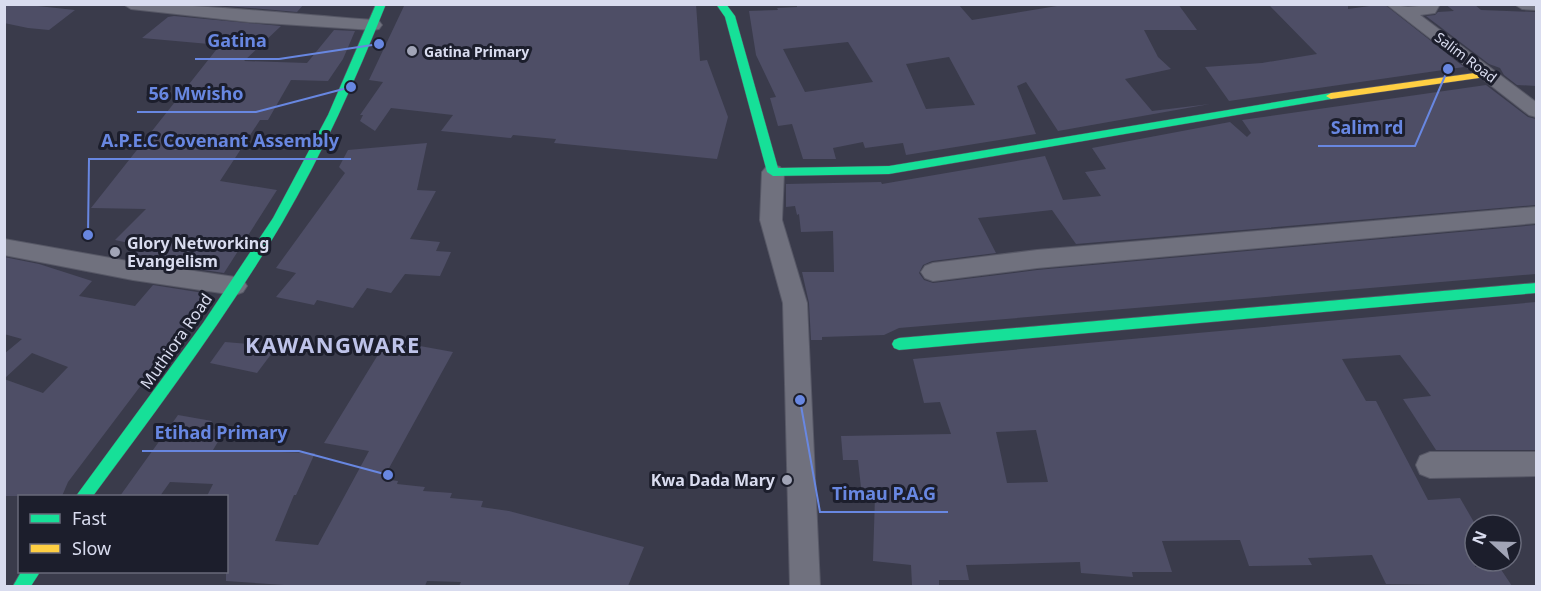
<svg xmlns="http://www.w3.org/2000/svg" width="1541" height="591" viewBox="0 0 1541 591" font-family="'Noto Sans',sans-serif">
<style>
.building{fill:#4e4e66;fill-rule:evenodd}
.lines{fill:none;stroke-linecap:round;stroke-linejoin:round}
.street-casing{stroke:#575866;stroke-width:2}
.fast-casing{stroke:#575866;stroke-width:1}
.slow-casing{stroke:#575866;stroke-width:1}
.street{fill:#70717e;fill-rule:evenodd}
.fast{fill:#16e098;fill-rule:evenodd}
.slow{fill:#ffcf43;fill-rule:evenodd}
.poi-dot{fill:#a1a4b6;stroke:#1c1e2c;stroke-width:2}
.labels{text-anchor:middle;dominant-baseline:central;stroke-width:6;stroke-linejoin:round;paint-order:stroke}
.far-poi-label{font-size:14px;font-weight:bold;fill:#d9dcef;stroke:#1c1e2c;text-anchor:start}
.far-street-label{font-size:14px;fill:#d9dcef;stroke:#1c1e2c}
.poi-label{font-size:16px;font-weight:bold;fill:#d9dcef;stroke:#1c1e2c;text-anchor:start}
.street-label{font-size:16px;fill:#d9dcef;stroke:#1c1e2c}
.district-label{font-size:22px;font-weight:bold;letter-spacing:1.5px;fill:#bec3e9;stroke:#1c1e2c}
.leader{fill:none;stroke:#6887e1;stroke-width:2}
.callout-dot{fill:#6887e1;stroke:#1c1e2c;stroke-width:2}
.callout-label{font-size:18px;text-anchor:middle;font-weight:bold;fill:#6887e1;stroke:#1c1e2c;stroke-width:6;stroke-linejoin:round;paint-order:stroke}
</style>
<rect width="100%" height="100%" fill="#3a3b4b"/>
<g class="building">
<polygon points="4,4 19,4 75,10 49,30 28,28 4,23"/>
<polygon points="204,4 304,4 297,12"/>
<polygon points="457,4 696,4 700,61 707,60 728,117 717,159 554,143 556,139 513,135 511,138 441,131 453,115 391,108 375,131 360,121 363,115 360,115 383,82 369,80 404,6"/>
<path d="M797,4H958L972,20L1069,4H1178L1197,30H1144L1158,57L1171,69L1125,79L1152,111L1210,104L1058,131L1026,82L1017,86L1036,134L906,155L903,143L865,148L863,142L833,148L836,159H803L792,124L778,126L770,98L776,97L756,55L749,11L778,10L777,8L797,7ZM848,42L873,82L805,92L783,49ZM949,57L975,105L926,109L906,64Z"/>
<polygon points="1268,4 1348,4 1348,9 1384,4 1464,67 1229,101 1205,67 1262,63 1317,54"/>
<polygon points="1445,4 1474,4 1481,10 1536,12 1536,86 1517,85 1504,75 1500,68 1489,64 1426,16 1435,15 1438,12 1454,11"/>
<polygon points="174,16 281,26 244,61 307,63 334,30 355,31 343,59 328,81 291,80 268,120 260,120 220,181 277,190 224,273 156,263 127,255 138,245 115,240 146,209 91,208 220,45 142,38 168,17"/>
<polygon points="1486,85 1528,117 1536,119 1536,205 1076,244 1052,210 978,218 996,253 932,261 923,265 919,273 924,280 933,283 1037,270 1536,225 1536,274 899,328 884,335 822,337 822,340 811,340 809,303 802,272 834,272 833,231 801,232 799,214 797,215 795,206 786,207 786,184 881,182 882,184 1045,156 1063,200 1101,196 1085,172 1106,169 1092,148 1230,122 1247,137 1251,133 1242,120"/>
<polygon points="427,143 417,190 436,191 410,239 440,242 436,251 451,252 440,276 405,274 391,293 367,288 353,308 317,300 314,305 276,297 296,273 276,268 345,173 339,167 348,150"/>
<polygon points="4,257 39,264 92,281 79,296 135,306 153,285 210,294 68,482 62,496 4,496 4,379 43,393 68,367 32,353 4,379 4,354 22,339 4,334"/>
<path d="M1536,302V450H1436L1403,399L1431,396L1400,355L1342,359L1366,401H1376L1428,500L1460,498L1475,524V567L1498,565L1512,586L1386,584L1372,555L1308,558L1312,565L1249,566L1240,540L1162,541L1172,572H1132L1133,577L1081,573L1080,562L966,565L969,580H939V586H926L912,585L911,565L873,561L875,496L862,497L858,460H843L841,436L951,434L940,402L924,403L913,359ZM1036,430L1048,482L1007,483L996,432Z"/>
<polygon points="387,340 453,352 383,479 398,481 397,484 425,487 423,491 452,493 450,498 483,501 481,507 509,511 644,547 628,586 459,586 461,582 427,581 425,586 299,586 226,581 226,496 207,496 213,484 170,482 160,496 120,496 178,415 212,421 207,428 225,430 213,450 315,453 296,495 294,495 275,541 318,545 369,451 324,443"/>
<polygon points="225,342 249,344 275,349 257,373 210,363"/>
</g>
<g class="lines">
<defs>
<g id="street">
<path d="M123,4C206,4 290,14 373,20L379,21L382,25L379,29L373,30L249,22L131,9Z"/>
<polygon points="1386,4 1408,7 1440,4 1435,13 1420,15 1536,102 1536,117 1529,115"/>
<polygon points="1514,4 1536,4 1536,10 1522,9"/>
<polygon points="773,165 780,167 784,172 782,220 807,303 820,586 790,586 783,303 760,220 762,172 766,167"/>
<polygon points="1536,207 1536,223 1037,268 933,281 925,278 921,272 925,266 933,263 1037,250"/>
<polygon points="4,239 133,262 235,277 243,280 247,286 243,292 235,295 133,280 4,255"/>
<polygon points="1430,452 1536,452 1536,476 1430,478 1420,474 1416,465 1420,456"/>
</g>
<g id="fast">
<path d="M376,4H386C356,79 323,153 282,223C226,318 159,407 93,496H76L203,323L273,218L328,115Z"/>
<polygon points="716,4 726,4 735,16 778,168 889,166 1331,93 1336,96 1331,99 889,174 773,176 767,172 725,17"/>
<polygon points="1536,283 1536,293 899,350 894,348 892,344 894,340 899,338"/>
<polygon points="21,572 40,572 31,586 13,586"/>
</g>
<polygon id="slow" points="1489,71 1494,74 1493,76 1331,99 1326,96 1331,93"/>
</defs>
<use href="#street" class="street-casing"/>
<use href="#fast" class="fast-casing"/>
<use href="#slow" class="slow-casing"/>
<use href="#street" class="street"/>
<use href="#fast" class="fast"/>
<use href="#slow" class="slow"/>
</g>
<g class="poi-dot">
<circle cx="412" cy="51" r="6"/>
<circle cx="115" cy="252" r="6"/>
<circle cx="787" cy="480" r="6"/>
</g>
<g class="labels">
<g class="far-poi-label">
<text x="424" y="51">Gatina Primary</text>
</g>
<g class="far-street-label">
<text transform="translate(1466 57) rotate(37)">Salim Road</text>
</g>
<g class="poi-label">
<text x="127" y="243">Glory Networking<tspan x="127" dy="18">Evangelism</tspan></text>
<text x="775" y="480" text-anchor="end">Kwa Dada Mary</text>
</g>
<g class="street-label">
<text transform="translate(176 341) rotate(-55)">Muthiora Road</text>
</g>
<g class="district-label">
<text x="333" y="344">KAWANGWARE</text>
</g>
</g>
<path class="leader" d="M379 44L279 59H195M351 87L256 112H137M1448 69L1415 146H1318M88 235L89 159H351M388 475L299 451H142M800 400L820 512H948"/>
<g class="callout-dot">
<circle cx="379" cy="44" r="6"/>
<circle cx="351" cy="87" r="6"/>
<circle cx="1448" cy="69" r="6"/>
<circle cx="88" cy="235" r="6"/>
<circle cx="388" cy="475" r="6"/>
<circle cx="800" cy="400" r="6"/>
</g>
<g class="callout-label">
<text x="237" y="47">Gatina</text>
<text x="196" y="100">56 Mwisho</text>
<text x="1367" y="134">Salim rd</text>
<text x="220" y="147">A.P.E.C Covenant Assembly</text>
<text x="221" y="439">Etihad Primary</text>
<text x="884" y="500">Timau P.A.G</text>
</g>
<rect width="1541" height="591" fill="none" stroke="#d9dcef" stroke-width="12"/>
<rect x="18" y="495" width="210" height="78" fill="#1c1e2c" stroke="#686a7a" stroke-width="1.5"/>
<rect x="30" y="514" width="30" height="9" fill="#16e098" stroke="#686a7a" stroke-width="1.5"/>
<text x="72" y="525" font-size="18" fill="#d9dcef">Fast</text>
<rect x="30" y="544" width="30" height="9" fill="#ffcf43" stroke="#686a7a" stroke-width="1.5"/>
<text x="72" y="555" font-size="18" fill="#d9dcef">Slow</text>
<g transform="translate(1493 543) rotate(292)"><circle r="28" fill="#1c1e2c" stroke="#686a7a" stroke-width="1.5"/>
<path d="M0-4.5L10 22L0 15L-10 22Z" fill="#a1a4b6"/>
<text y="-9" font-size="16" font-weight="bold" text-anchor="middle" fill="#d9dcef">N</text>
</g>
</svg>
